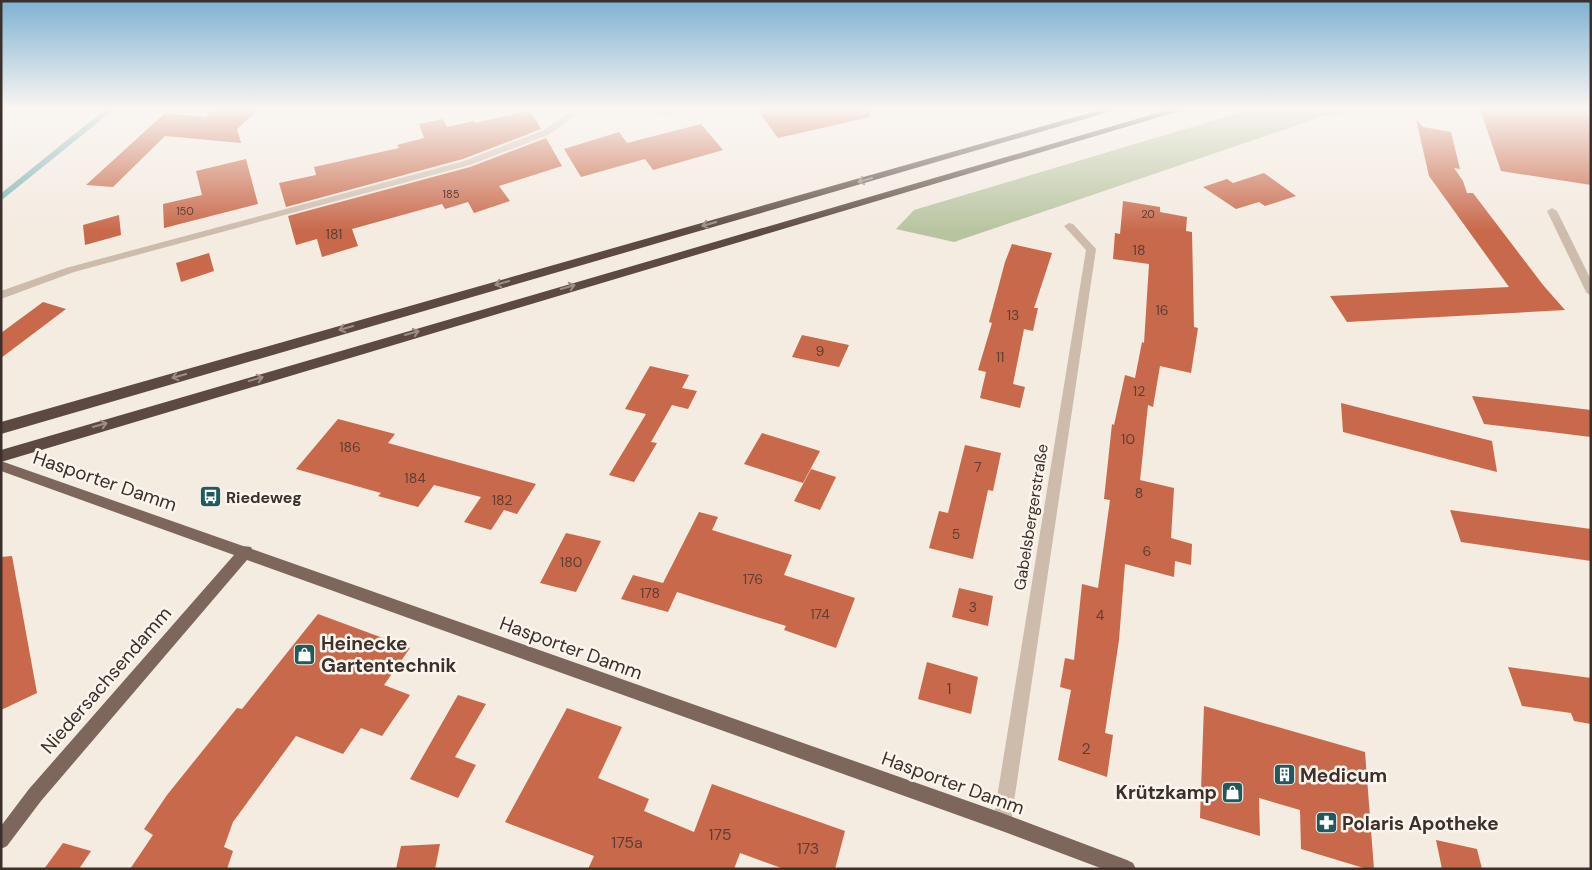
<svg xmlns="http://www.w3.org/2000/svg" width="1592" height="870" viewBox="0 0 1592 870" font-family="'DM Sans',sans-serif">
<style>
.green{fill:#b8c4a0}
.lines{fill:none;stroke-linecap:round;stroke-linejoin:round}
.stream{stroke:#7fb0b2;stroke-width:5.5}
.building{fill:#c8694b}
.minor{fill:#cdbbac;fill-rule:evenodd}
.major{fill:#7d675c;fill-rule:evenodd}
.highway{fill:#5c4a42;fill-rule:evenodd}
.oneway{stroke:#9c8e87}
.labels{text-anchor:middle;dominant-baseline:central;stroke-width:5;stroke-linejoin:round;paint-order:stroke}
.far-number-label{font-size:11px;fill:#5e3e33}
.number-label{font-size:14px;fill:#5e3e33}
.poi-label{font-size:16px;font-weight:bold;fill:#3b302b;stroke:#fbf5ee;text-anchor:start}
.street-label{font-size:16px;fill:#3b302b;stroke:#fbf5ee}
.near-number-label{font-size:16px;fill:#5e3e33}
.near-street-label{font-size:19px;fill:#3b302b;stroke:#fbf5ee}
.near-poi-label{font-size:19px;font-weight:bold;fill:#3b302b;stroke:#fbf5ee;text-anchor:start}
</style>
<rect width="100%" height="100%" fill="#f4ebe1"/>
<polygon class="green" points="1252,109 1388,109 1324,116 954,242 896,229 914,210"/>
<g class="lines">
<polyline class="stream" points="1,197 110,109"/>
</g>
<g class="building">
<polygon points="215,109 259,109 237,129 241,143 165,136 113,187 86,185 165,113 205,117"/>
<polygon points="757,109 869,109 870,117 778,138"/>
<polygon points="1480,109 1591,109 1591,185 1501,171"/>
<polygon points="530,110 541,129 463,159 286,207 279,183 316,175 314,167 399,148 397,145 424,138 419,124 443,119 447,127 474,121 475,123"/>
<polygon points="1416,119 1423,127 1451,132 1460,169 1454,168 1463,181 1467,193 1473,193 1543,285 1565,310 1347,322 1330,296 1509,287 1429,176"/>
<polygon points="701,124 723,150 653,170 645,159 581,177 564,149 619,132 627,143"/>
<polygon points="546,138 562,166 499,186 510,201 474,213 468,202 445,209 442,204 352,229 358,246 322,257 317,239 296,245 288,216 470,167"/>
<polygon points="246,159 258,204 164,228 163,204 202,195 196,171"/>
<polygon points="1264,173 1296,196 1265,206 1259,202 1236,209 1203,187 1227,179 1233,183"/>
<polygon points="1123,201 1160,207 1160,212 1187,217 1186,231 1192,232 1194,327 1198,328 1191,373 1160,366 1153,407 1148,405 1140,480 1174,488 1171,538 1192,544 1191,565 1175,561 1174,577 1125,564 1119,640 1105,733 1113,735 1107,777 1058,760 1071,690 1060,687 1065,658 1074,660 1082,584 1098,588 1110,500 1104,499 1112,424 1114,425 1125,375 1135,378 1142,342 1144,343 1149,264 1113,259 1115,233 1120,234"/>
<polygon points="119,215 121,235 85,245 83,225"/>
<polygon points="1012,244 1052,253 1034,308 1038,308 1033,331 1024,329 1013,384 1025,387 1020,408 980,398 986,372 978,370 992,323 989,322 1005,262"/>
<polygon points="209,253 214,271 181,282 176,263"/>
<polygon points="43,302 66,309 1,358 1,333"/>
<polygon points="802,335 849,345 839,367 792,357"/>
<polygon points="650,366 689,375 682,388 697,391 688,409 672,405 651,442 657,443 634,482 609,475 646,414 625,409"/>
<polygon points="1472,396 1591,410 1591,437 1484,424"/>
<polygon points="1341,403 1492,441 1497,472 1343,432"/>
<polygon points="338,419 395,434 388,443 536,484 517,514 504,510 491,530 464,522 481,497 434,485 418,507 378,496 381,493 296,469"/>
<polygon points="762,433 820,451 803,483 744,464"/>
<polygon points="965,445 1001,453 993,491 988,490 973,559 929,548 939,511 948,513"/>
<polygon points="811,469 836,477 820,510 794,501"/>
<polygon points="1450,510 1591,529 1591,561 1461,542"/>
<polygon points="699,512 718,517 712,530 792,555 784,575 855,598 836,648 784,630 786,626 677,592 668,612 621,599 633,575 663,583"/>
<polygon points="566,533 601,541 576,592 540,583"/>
<polygon points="12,556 37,693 1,710 1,557"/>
<polygon points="959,588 993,596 988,626 952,617"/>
<polygon points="318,614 410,648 384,685 410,695 382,736 361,728 343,754 296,736 233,822 224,847 233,851 227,869 130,869 153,835 144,829 167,795 237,708 242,709"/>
<polygon points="927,662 978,677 971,714 918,699"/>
<polygon points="1508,667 1591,678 1591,724 1574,721 1571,713 1522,706"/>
<polygon points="458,695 486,704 455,757 476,765 458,798 410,779"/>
<polygon points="1204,706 1365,752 1374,869 1367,869 1301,849 1300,810 1259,798 1260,836 1200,818"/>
<polygon points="567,708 622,727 598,778 649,799 644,811 694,832 712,784 845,831 835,869 784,869 740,853 734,869 588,869 594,856 505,822"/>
<polygon points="1436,840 1477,849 1482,869 1442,869"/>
<polygon points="63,843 91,851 79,869 44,869"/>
<polygon points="440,844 435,869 396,869 401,846"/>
</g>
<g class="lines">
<g class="minor">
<polygon points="576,109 585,109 548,135 470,165 74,272 1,299 1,291 66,268 464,161 542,131"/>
<polygon points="627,109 694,109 670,116 631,112"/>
<polygon points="1552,208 1557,211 1591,280 1591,296 1586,292 1547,211"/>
<polygon points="1069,223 1073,224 1096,249 1011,822 1008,828 1002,831 996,828 993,822 1086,250 1064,226"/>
</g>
<polygon class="major" points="1,461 243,546 251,547 252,549 1002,813 1127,860 1133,863 1136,869 1103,869 1002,831 247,560 41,801 7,846 1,849 1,826 29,789 234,555 1,471"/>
<g class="highway">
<polygon points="1103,109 1119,109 1,434 1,422"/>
<polygon points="1171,109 1186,109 1,462 1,450"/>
</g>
</g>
<defs><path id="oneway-shaft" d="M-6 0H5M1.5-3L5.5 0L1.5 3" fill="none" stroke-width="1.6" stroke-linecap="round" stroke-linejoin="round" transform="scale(1.25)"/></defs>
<g class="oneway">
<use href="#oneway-shaft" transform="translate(865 180) rotate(164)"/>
<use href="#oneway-shaft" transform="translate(709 224) rotate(164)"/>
<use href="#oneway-shaft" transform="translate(502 283) rotate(164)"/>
<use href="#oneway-shaft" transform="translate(568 287) rotate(-16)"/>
<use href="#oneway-shaft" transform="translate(346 328) rotate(164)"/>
<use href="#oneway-shaft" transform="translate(412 333) rotate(-16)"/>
<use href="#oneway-shaft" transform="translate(179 376) rotate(164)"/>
<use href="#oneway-shaft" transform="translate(256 379) rotate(-16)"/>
<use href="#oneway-shaft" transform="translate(100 425) rotate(-16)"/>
</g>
<linearGradient id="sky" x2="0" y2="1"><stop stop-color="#7eb2d2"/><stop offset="0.47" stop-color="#faf6f2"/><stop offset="1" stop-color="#faf6f2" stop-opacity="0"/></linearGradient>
<rect width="1592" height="231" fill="url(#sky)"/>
<defs>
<symbol id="bus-square" viewBox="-11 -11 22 22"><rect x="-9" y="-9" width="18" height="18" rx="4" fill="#1f5a5e" stroke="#fbf5ee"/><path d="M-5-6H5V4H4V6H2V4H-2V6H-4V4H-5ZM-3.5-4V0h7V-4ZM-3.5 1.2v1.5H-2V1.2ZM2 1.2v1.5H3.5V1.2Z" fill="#fff"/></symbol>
<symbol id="shop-square" viewBox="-11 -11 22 22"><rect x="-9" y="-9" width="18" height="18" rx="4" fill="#1f5a5e" stroke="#fbf5ee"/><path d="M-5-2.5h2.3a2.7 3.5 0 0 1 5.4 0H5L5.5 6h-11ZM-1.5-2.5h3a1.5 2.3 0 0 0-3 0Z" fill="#fff"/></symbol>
<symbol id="building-square" viewBox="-11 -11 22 22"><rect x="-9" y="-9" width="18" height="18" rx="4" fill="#1f5a5e" stroke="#fbf5ee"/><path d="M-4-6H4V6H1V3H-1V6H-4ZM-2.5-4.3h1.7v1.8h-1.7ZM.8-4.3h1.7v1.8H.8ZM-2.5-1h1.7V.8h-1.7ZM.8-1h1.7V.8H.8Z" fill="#fff"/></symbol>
<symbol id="pharmacy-square" viewBox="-11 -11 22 22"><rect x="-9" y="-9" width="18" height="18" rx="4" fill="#1f5a5e" stroke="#fbf5ee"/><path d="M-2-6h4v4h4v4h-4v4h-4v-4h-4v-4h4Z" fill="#fff"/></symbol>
</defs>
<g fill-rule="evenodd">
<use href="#bus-square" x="198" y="484" width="25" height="25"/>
<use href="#shop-square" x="292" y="642" width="25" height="25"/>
<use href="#building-square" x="1272" y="762" width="25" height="25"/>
<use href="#shop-square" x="1220" y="780" width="25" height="25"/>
<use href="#pharmacy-square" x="1314" y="810" width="25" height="25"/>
</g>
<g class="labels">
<g class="far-number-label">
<text x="451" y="194">185</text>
<text x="185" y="211">150</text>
<text x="1148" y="214">20</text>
</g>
<g class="number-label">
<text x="334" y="234">181</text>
<text x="1139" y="250">18</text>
<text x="1162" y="310">16</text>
<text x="1013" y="315">13</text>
<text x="820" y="351">9</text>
<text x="1000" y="357">11</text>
<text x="1139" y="391">12</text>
<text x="1128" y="439">10</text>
<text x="350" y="447">186</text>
<text x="978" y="467">7</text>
<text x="415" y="478">184</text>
<text x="1139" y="493">8</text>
<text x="502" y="500">182</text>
<text x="956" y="534">5</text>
<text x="1147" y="551">6</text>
<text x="571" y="562">180</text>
<text x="753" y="579">176</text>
<text x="650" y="593">178</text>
<text x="973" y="607">3</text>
<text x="820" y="614">174</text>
<text x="1100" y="615">4</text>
</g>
<g class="poi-label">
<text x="226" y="497">Riedeweg</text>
</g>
<g class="street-label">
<text transform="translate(1031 517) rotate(-81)">Gabelsbergerstraße</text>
</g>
<g class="near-number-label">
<text x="949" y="688">1</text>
<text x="1086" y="748">2</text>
<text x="720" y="834">175</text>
<text x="627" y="842">175a</text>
<text x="808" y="848">173</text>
</g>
<g class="near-street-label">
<text transform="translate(105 481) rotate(19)">Hasporter Damm</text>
<text transform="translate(571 648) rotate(20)">Hasporter Damm</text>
<text transform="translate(106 680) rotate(-49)">Niedersachsendamm</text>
<text transform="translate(953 783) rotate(20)">Hasporter Damm</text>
</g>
<g class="near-poi-label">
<text x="321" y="643">Heinecke<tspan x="321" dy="22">Gartentechnik</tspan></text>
<text x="1300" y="775">Medicum</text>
<text x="1217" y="792" text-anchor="end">Krützkamp</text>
<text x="1342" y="823">Polaris Apotheke</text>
</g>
</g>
<rect width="1592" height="870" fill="none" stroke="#3b302b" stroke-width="5"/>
</svg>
